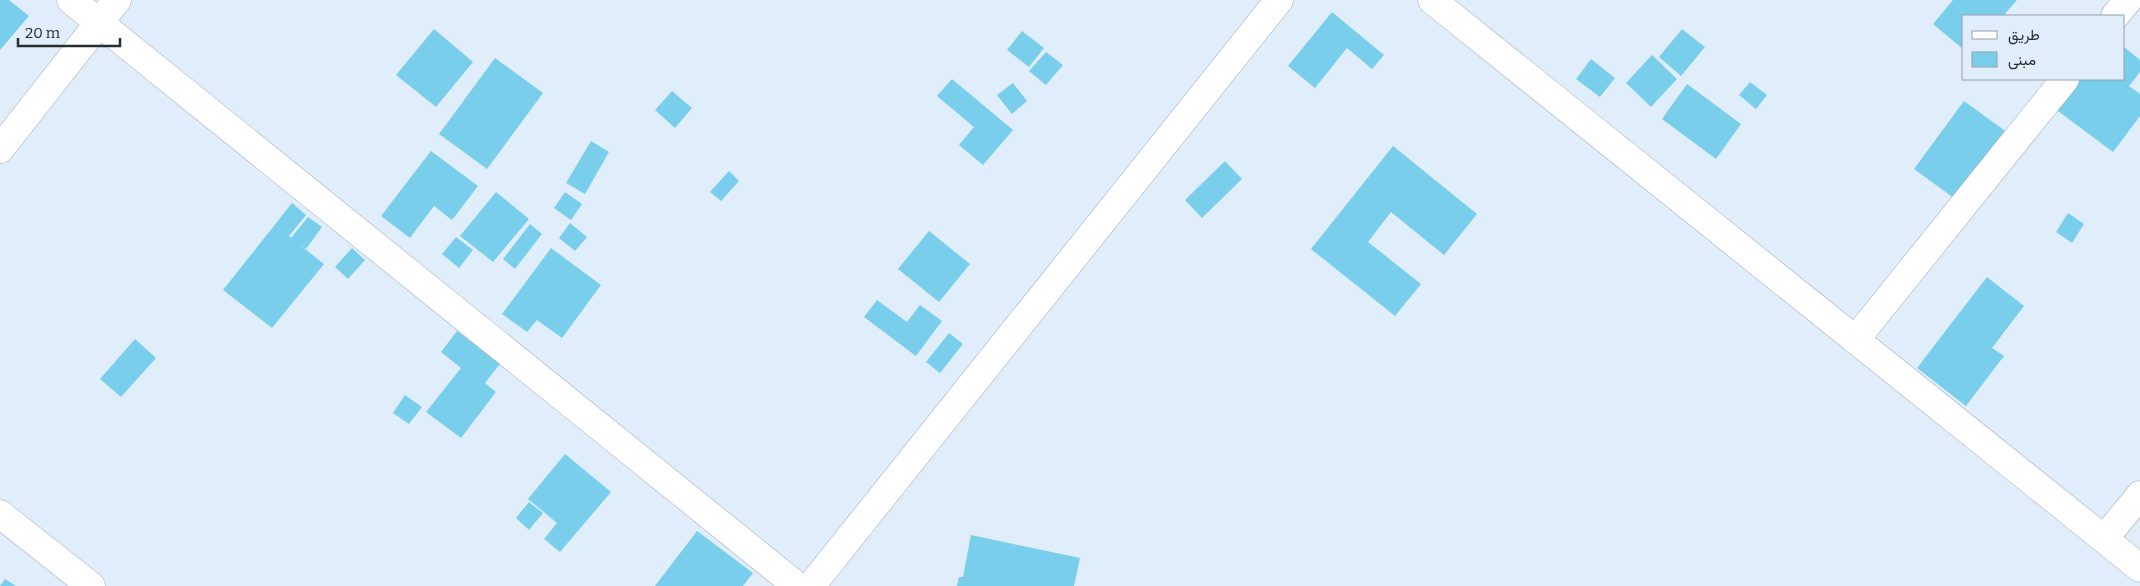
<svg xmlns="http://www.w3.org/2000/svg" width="2140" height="586" viewBox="0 0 2140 586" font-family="Bitter,Vazirmatn,serif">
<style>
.building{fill:#79cfeb}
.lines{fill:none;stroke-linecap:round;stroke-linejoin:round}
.minor-casing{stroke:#a0acb8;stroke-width:29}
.tertiary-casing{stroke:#a0acb8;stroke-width:29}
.minor{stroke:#fff;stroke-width:28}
.tertiary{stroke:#fff;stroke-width:28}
</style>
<rect width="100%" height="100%" fill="#e0edfa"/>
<g class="building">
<polygon points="0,0 9,0 29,16 0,50"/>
<polygon points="1953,0 2017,0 2003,16 1964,16 1964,50 1933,24"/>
<polygon points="1332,12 1384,55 1372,69 1347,48 1315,88 1288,66"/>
<polygon points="434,29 473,62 436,107 396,75"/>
<polygon points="1682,29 1705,47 1681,76 1659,57"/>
<polygon points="1022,31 1044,48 1029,67 1007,50"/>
<polygon points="2124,47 2140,60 2140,72 2129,86 2140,94 2140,116 2113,152 2054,108 2076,79 2124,79"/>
<polygon points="1046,52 1063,65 1046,85 1029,71"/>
<polygon points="1652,55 1677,79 1651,107 1626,83"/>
<polygon points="495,58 543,93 487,169 439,134"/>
<polygon points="1591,59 1615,78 1600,97 1576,79"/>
<polygon points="952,79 1013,130 983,165 959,145 974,127 937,96"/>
<polygon points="1750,82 1767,95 1756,109 1739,95"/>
<polygon points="1013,83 1027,101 1012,114 997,95"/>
<polygon points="1687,84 1741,124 1716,159 1662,119"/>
<polygon points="672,91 692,108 675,128 655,110"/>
<polygon points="1964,101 2008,133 1958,201 1914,169"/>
<polygon points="591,141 609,152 585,194 566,183"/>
<polygon points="1393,146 1477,214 1444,255 1391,212 1368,242 1421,284 1395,316 1311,249"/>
<polygon points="431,151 478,186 452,220 434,206 410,238 381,216"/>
<polygon points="1225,161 1242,179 1202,218 1185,200"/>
<polygon points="729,171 739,181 721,201 710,192"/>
<polygon points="496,192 529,219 493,262 460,236"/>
<polygon points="565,192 582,204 571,220 554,208"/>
<polygon points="292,203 306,215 289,236 291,238 308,217 322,227 306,249 300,245 324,264 272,328 223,290"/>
<polygon points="2068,213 2084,224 2072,243 2056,232"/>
<polygon points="570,223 587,237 575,251 559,238"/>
<polygon points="530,224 542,234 515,269 503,259"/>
<polygon points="929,231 970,264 939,302 898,269"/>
<polygon points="456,237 473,250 459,268 442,254"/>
<polygon points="352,248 365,260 348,279 335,267"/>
<polygon points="551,248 601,285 562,338 537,320 527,332 502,314"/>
<polygon points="1987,277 2024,306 1992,348 2004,356 1966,406 1917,368"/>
<polygon points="877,300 907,322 920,305 942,321 916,356 864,317"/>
<polygon points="457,331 500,364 485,383 496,392 461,438 426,412 461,368 441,352"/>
<polygon points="949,333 963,344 940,373 926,362"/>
<polygon points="135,339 156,358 121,397 100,379"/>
<polygon points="405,395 422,407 409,424 393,413"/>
<polygon points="565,454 611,492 560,552 544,539 557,523 528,499"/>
<polygon points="529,502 543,513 529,530 516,518"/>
<polygon points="697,531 753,573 743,586 655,586"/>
<polygon points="971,535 1080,558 1074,586 957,586 959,577 963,577"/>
<polygon points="5,579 16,586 0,586"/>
</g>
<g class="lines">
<defs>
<g id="minor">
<polyline points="71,0 797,586"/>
<polyline points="2115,16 2128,0"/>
<polyline points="0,149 117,0"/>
<polyline points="1855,340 2065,79"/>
<polyline points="0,514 91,586"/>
<polyline points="2104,539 2140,495"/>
</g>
<g id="tertiary">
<polyline points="1432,0 2140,568"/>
<polyline points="811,586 1279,0"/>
</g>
</defs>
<use href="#minor" class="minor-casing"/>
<use href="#tertiary" class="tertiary-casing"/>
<use href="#minor" class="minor"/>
<use href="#tertiary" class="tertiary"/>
</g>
<rect x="1962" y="15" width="162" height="65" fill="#e0edfa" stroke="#96a0aa"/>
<rect x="1972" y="31" width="25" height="8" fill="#ffffff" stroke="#96a0aa"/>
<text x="2008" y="40" font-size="15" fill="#272d31">طريق</text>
<rect x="1972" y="52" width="25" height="15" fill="#79cfeb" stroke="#96a0aa"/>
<text x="2008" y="65" font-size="15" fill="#272d31">مبنى</text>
<path d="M18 38v8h102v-8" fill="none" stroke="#272d31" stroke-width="2.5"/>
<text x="25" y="38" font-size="15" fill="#272d31" stroke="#e0edfa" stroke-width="4" paint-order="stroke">20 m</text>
</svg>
